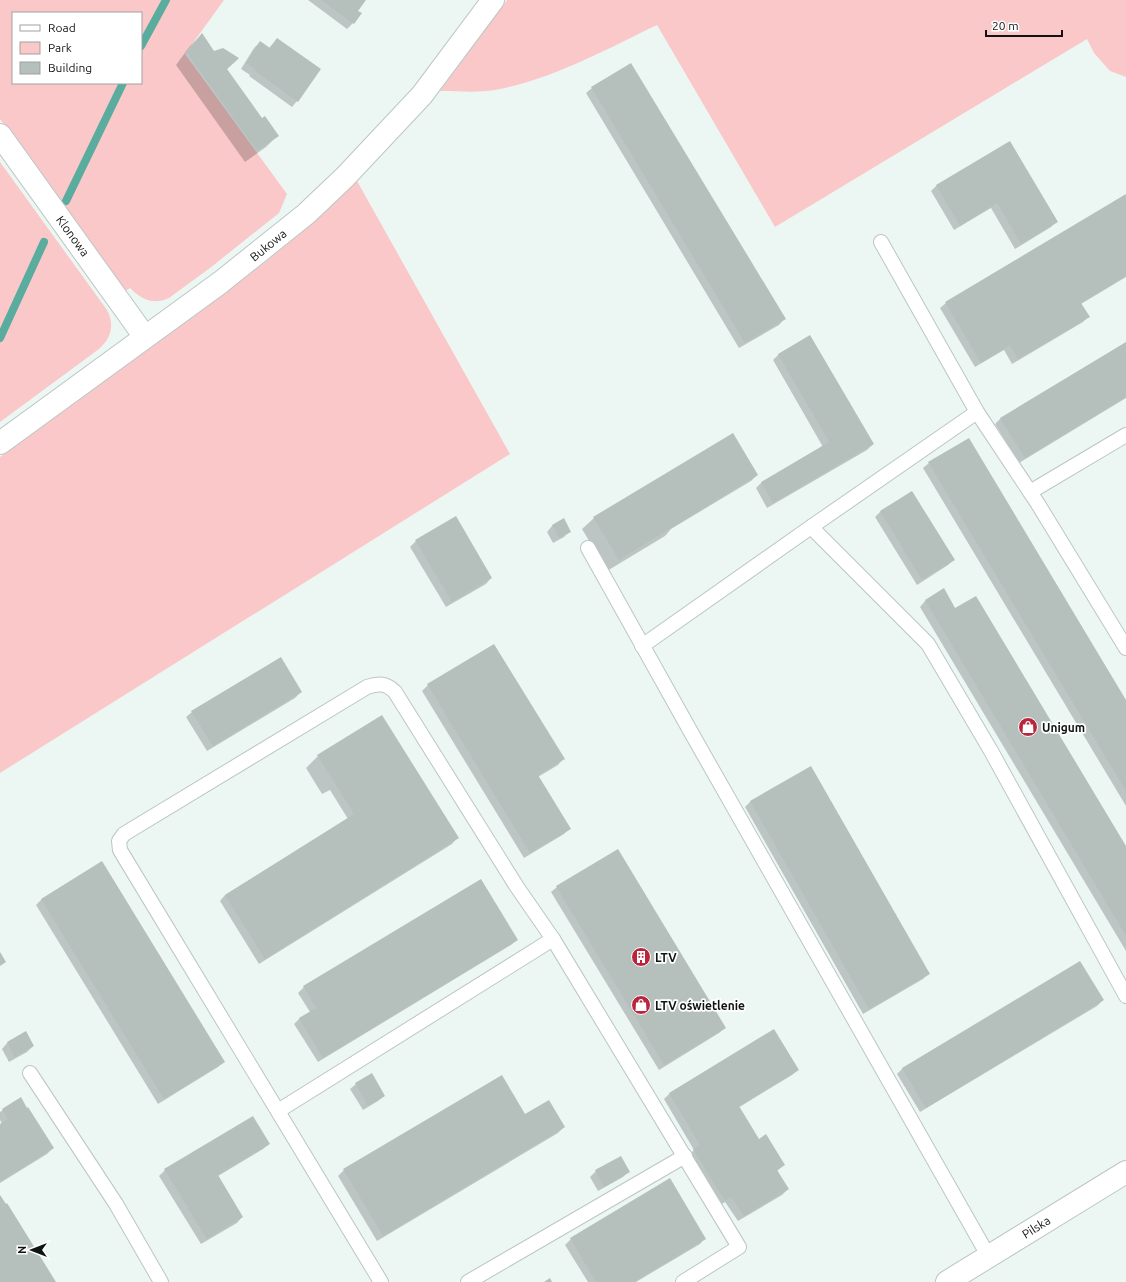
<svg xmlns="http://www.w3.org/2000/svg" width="1126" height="1282" viewBox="0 0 1126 1282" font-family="Ubuntu,sans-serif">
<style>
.green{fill:#fac8c8;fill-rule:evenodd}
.shadow{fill:#0003}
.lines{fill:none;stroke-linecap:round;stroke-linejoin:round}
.stream{stroke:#59ac9e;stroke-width:8}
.building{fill:#b5c0bd}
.service-casing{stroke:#bcc6c4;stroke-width:16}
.minor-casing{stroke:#bcc6c4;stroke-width:24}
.tertiary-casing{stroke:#bcc6c4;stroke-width:24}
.service{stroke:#fff;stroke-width:14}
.minor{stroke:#fff;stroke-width:22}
.tertiary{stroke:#fff;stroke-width:22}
.labels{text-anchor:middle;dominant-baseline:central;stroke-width:3.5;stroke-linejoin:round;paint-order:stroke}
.street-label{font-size:12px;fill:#0f1312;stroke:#fff}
.poi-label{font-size:12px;font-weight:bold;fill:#0f1312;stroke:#fff;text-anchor:start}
</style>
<rect width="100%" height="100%" fill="#ecf7f4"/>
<g class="green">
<path d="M0,0H224L185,54L287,194L279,213L210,268L169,298C153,305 142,300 130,288L124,292L0,119ZM13,13H141V83H13Z"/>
<path d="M507,0H1126V77L1110,71L1094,53L1087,39L775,227L657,25C605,50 553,79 495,90C477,93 458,91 440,91Z"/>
<path d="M0,162L107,310C115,325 111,338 99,349L0,422Z"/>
<polygon points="357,181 510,454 0,773 0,457 227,291 269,259 313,223"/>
</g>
<g class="shadow">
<polygon points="308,0 365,0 357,11 353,23 347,29"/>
<polygon points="202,34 214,52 238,59 226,70 262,119 278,135 266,147 245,162 176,65 190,46"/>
<polygon points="277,39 297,101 292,107 249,76 250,75 241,69 254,48 260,42 269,48"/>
<polygon points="592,88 784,319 779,325 739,348 586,93"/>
<polygon points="1009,142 1057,221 1051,227 1015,249 991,208 954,230 931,191 937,185"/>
<polygon points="1126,195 1126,277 1081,304 1088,316 1083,322 1012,364 1004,350 975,367 940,308 946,303"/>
<polygon points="810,337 873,444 867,450 767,508 756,488 761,483 823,447 773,360 778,355"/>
<polygon points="1126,343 1126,398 1019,463 995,424 1001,418"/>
<polygon points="929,463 1126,702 1126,806 923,468"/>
<polygon points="757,475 751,481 671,529 665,536 607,571 582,529 594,518"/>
<polygon points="912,492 953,560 948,565 917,585 875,517 880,512"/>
<polygon points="455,517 491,578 486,584 446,607 410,547 416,541"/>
<polygon points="564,520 570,531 564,537 553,543 547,532 552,526"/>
<polygon points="944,590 955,609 1126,848 1126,951 920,607 925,601"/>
<polygon points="428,685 563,759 558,765 538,777 570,828 564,834 524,858 422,691"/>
<polygon points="301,692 295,698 207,751 186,717 192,712"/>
<polygon points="318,756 457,838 452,844 259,964 220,901 225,895 348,819 330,790 322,794 306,768"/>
<polygon points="811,767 928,974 923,979 863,1014 745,807 750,802"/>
<polygon points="557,887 725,1028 719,1033 659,1070 551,892"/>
<polygon points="42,899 224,1062 218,1067 158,1104 36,905"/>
<polygon points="517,940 511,945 318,1062 294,1024 300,1018 310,1012 298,993 304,987"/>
<polygon points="1103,1000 1097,1006 920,1112 897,1074 903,1068"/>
<polygon points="774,1030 798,1070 792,1075 738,1108 758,1140 784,1165 777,1171 788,1189 782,1195 738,1221 725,1202 719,1206 688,1156 694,1150 664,1099 669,1094"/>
<polygon points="25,1033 33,1046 27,1052 9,1062 2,1049 7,1043"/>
<polygon points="356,1084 384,1096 378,1101 363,1110 350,1089"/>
<polygon points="3,1110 53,1148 47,1154 0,1183 0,1125 2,1124 0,1120 0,1112"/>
<polygon points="525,1116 564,1127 558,1133 377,1241 338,1176 344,1170"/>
<polygon points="269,1144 263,1149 218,1176 242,1217 237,1223 201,1244 159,1176 165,1170"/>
<polygon points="596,1171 628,1172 623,1177 598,1191 590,1177"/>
<polygon points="705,1238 700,1244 636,1282 588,1282 565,1245 571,1239"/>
</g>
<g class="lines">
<g class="stream">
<polyline points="141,46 166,0"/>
<polyline points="66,201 123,83"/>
<polyline points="0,338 44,242"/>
</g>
</g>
<g class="building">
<polygon points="321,0 366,0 358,11 362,13 354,24"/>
<polygon points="202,33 214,51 223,48 239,58 227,69 262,118 265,116 279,136 257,151 187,53"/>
<polygon points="277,38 321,69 298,102 254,70 255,69 246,63 260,41 270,48"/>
<polygon points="631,63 786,319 745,343 591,87"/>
<polygon points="1010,141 1058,222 1021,244 997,203 960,226 936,185"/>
<polygon points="1126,194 1126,276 1081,303 1090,317 1018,359 1010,345 981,363 945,302"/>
<polygon points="810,335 874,444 773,503 761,482 829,442 778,354"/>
<polygon points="1126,342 1126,397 1025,458 1000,418"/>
<polygon points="733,433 758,475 619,560 593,517"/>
<polygon points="969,438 1126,700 1126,791 928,462"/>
<polygon points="912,491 955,560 922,580 880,511"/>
<polygon points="456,516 492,578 452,602 415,540"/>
<polygon points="564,518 571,532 559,538 552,525"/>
<polygon points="944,588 955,608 976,596 1126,846 1126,936 925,600"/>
<polygon points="494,644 565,759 538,775 571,829 530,853 427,684"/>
<polygon points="281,657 302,692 213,746 191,711"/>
<polygon points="382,715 459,838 265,959 225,895 354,814 317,755"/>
<polygon points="811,766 930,974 869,1009 750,801"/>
<polygon points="618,849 726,1028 664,1065 556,886"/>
<polygon points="102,861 225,1062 164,1099 41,899"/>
<polygon points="481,879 518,940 323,1058 299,1018 316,1008 303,986"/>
<polygon points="0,952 6,962 0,966"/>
<polygon points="1080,961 1104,1000 926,1108 902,1068"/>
<polygon points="774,1029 799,1070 739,1106 759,1139 766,1134 785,1165 777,1170 789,1189 744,1216 731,1197 725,1201 693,1149 700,1145 669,1093"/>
<polygon points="26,1031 34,1046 15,1057 7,1042"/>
<polygon points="372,1073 385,1096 368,1106 355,1083"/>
<polygon points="502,1075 525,1114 549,1100 565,1127 383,1236 343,1169"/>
<polygon points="21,1097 27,1108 28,1107 54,1148 0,1182 0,1124 8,1119 2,1109"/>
<polygon points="253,1116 270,1144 218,1175 243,1217 207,1239 164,1169"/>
<polygon points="621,1156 630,1172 604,1187 595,1170"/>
<polygon points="670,1178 706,1239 634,1282 596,1282 570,1238"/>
<polygon points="0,1195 6,1204 7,1203 56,1282 0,1282"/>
<polygon points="550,1278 552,1282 544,1282"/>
</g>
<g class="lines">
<defs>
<g id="service">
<polyline points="881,242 977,412 1038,504 1126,648"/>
<polyline points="1030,492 1126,435"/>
<polyline points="811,527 928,644 991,751 1126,996"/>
<polyline points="588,548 692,734 989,1257"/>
<polyline points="642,646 811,527 977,412"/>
<polyline points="30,1073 116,1204 161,1282"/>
<polyline points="278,1111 553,939"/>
<path d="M381,1282L120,850L119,841L124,834L367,687C379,683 386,683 395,692L517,887L553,939L739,1247L683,1282"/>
<polyline points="468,1282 685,1156"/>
</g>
<g id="minor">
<polyline points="0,135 145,337"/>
<polyline points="0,443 221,282 306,214 345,177 422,95 493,0"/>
</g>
<polyline id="tertiary" points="947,1282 1126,1172"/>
</defs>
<use href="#service" class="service-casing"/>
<use href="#minor" class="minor-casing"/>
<use href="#tertiary" class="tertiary-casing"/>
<use href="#service" class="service"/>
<use href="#minor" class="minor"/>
<use href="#tertiary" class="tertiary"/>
</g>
<defs>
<symbol id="shop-disc" viewBox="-11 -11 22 22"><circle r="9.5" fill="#b8263d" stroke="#fff"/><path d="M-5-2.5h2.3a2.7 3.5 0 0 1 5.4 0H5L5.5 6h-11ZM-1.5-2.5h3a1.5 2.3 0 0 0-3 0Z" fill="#fff"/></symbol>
<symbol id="building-disc" viewBox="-11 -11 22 22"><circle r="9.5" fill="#b8263d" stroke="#fff"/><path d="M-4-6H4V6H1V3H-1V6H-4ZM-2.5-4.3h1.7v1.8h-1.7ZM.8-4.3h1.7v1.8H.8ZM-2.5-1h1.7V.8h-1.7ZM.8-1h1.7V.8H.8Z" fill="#fff"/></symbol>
</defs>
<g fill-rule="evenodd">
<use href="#shop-disc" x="1017" y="716" width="22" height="22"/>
<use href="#building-disc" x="630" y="946" width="22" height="22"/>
<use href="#shop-disc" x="630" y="994" width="22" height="22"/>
</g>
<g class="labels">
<g class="street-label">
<text transform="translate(73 236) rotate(54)">Klonowa</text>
<text transform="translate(268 245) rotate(-39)">Bukowa</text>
<text transform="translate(1036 1227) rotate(-32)">Pilska</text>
</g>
<g class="poi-label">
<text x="1042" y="727">Unigum</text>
<text x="655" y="957">LTV</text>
<text x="655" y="1005">LTV oświetlenie</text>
</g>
</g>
<rect x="12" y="12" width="130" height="72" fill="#ffffff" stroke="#9fa1a0"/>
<rect x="20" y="25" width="20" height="6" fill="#ffffff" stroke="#9fa1a0"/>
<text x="48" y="32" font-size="12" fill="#0f1312">Road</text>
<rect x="20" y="42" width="20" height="12" fill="#fac8c8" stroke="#9fa1a0"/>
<text x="48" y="52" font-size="12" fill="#0f1312">Park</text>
<rect x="20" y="62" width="20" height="12" fill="#b5c0bd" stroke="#9fa1a0"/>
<text x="48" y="72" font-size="12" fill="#0f1312">Building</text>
<g transform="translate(32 1250) rotate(270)" stroke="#ffffff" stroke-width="3" paint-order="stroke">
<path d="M0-3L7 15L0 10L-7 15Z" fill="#0f1312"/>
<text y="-6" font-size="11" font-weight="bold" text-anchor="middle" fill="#0f1312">N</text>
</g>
<path d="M986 30v6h76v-6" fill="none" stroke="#0f1312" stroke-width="2"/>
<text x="992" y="30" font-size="12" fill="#0f1312" stroke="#ffffff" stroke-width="3" paint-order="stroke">20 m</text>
</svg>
